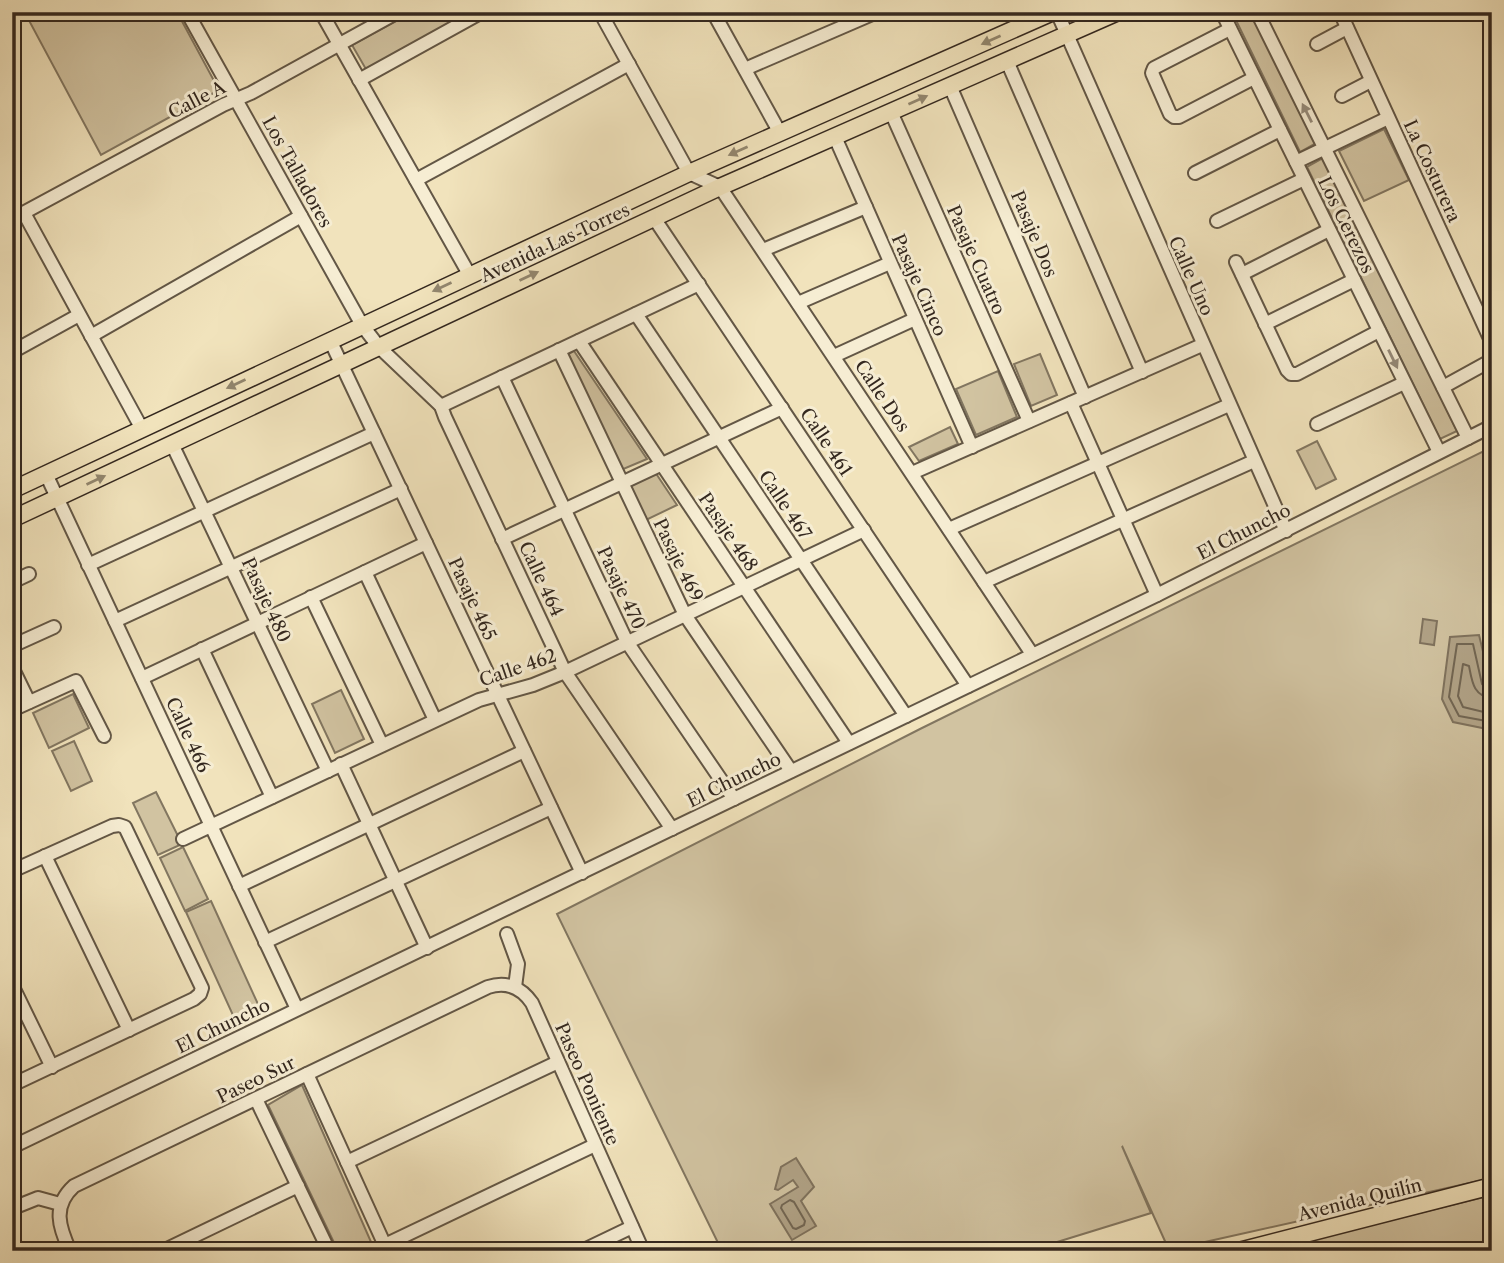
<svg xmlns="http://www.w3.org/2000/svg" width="1504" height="1263" viewBox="0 0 1504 1263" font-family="'Libre Caslon Text',serif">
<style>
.green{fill:#d1c3a1;stroke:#827660;stroke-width:2}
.water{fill:#b1a387;stroke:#7f725d;stroke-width:2}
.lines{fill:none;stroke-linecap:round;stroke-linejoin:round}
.shore{stroke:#726653;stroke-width:2}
.minor-casing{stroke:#635746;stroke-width:16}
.major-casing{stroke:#34281f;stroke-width:19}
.minor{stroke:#f6edd3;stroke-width:12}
.major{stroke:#f1e3bc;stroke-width:16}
.oneway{fill:#92866e}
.oneway2{fill:#958a79}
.labels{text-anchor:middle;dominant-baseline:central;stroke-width:6;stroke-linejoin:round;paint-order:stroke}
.street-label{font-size:18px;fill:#34281f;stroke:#f6edd3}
</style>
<rect width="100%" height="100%" fill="#f1e3bc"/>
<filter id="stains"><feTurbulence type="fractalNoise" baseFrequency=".00286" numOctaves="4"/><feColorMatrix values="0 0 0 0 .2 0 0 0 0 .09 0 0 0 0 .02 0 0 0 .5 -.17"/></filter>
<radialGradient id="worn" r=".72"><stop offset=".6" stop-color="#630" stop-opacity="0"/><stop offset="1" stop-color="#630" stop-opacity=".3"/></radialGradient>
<g class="green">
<polygon points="27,12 177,12 219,90 101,155 25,13"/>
<polygon points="412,12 472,12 367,71 352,45"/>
<polygon points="1232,12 1250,12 1316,143 1300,152"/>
<polygon points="1384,129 1409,180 1364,201 1339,151"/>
<polygon points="1325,157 1457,431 1440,439 1307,167"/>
<polygon points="574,351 647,459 621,470 567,355"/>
<polygon points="1040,354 1057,395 1031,406 1014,364"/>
<polygon points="998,371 1017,417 976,435 956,389"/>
<polygon points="950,427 958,444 919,461 909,447"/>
<polygon points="1317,441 1336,479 1316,489 1297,451"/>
<polygon points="1492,447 1492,1178 1169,1250 1122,1146 1151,1213 1028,1251 722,1251 557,914 920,729"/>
<polygon points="655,472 677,505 646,520 627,484"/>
<polygon points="341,690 364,739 335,753 312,704"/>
<polygon points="73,694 89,728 49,748 33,713"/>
<polygon points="74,741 92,781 71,791 52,751"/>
<polygon points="156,792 182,844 158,855 133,803"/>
<polygon points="183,847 208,899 185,911 160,858"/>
<polygon points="211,901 262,1013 237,1024 186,912"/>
<polygon points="302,1085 375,1251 338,1251 268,1105"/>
<polygon points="1492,1195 1492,1251 1266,1251"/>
</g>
<g class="water">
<polygon points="1423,619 1437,621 1434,645 1420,643"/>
<polygon points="1479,635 1492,689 1492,730 1453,722 1442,699 1450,637"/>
<polygon points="796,1158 814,1187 801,1201 816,1226 792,1240 770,1204 798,1187 793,1180 778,1190 775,1189 781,1167"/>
</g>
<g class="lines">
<g class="shore">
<polyline points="1492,689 1486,688 1482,684 1473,644 1457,644 1449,697 1459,716 1492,722"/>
<path d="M1492,698C1473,696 1472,681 1469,666L1463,664L1458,696L1463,707L1492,714"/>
<polygon points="790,1200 794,1202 805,1221 804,1225 796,1229 793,1228 781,1208 782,1205"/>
</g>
<defs>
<g id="minor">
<polyline points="187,12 362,325 379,347 441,406 445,417 565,672 672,829"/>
<polyline points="321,12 469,274"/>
<polyline points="600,12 689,173 720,187 1032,654"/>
<polyline points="713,12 780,133"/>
<polyline points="1057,12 1286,531"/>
<polyline points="1222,12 1439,452"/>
<polyline points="1257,12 1468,438"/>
<polyline points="1340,12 1492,343"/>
<polyline points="1230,29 1154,68 1152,73 1170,114 1174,117 1179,117 1254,78"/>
<polyline points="1317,44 1347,28"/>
<polyline points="1007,61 1142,372"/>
<polyline points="745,69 877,12"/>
<polyline points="359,80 482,12"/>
<polyline points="950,86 1085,397"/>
<polyline points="1342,96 1371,81"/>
<polyline points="891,112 1029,421"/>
<polyline points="835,137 972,447"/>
<polyline points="1296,162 1388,118"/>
<polyline points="1195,173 1280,130"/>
<polyline points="416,180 629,64"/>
<polyline points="24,213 142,429"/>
<polyline points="654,218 968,686"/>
<polyline points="12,219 223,105 251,93 398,12"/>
<polyline points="1217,221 1304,179"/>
<polyline points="763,250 866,207"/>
<polyline points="1236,262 1287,370 1291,374 1297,374 1379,331"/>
<polyline points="1242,274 1329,230"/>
<polyline points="798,303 890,263"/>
<polyline points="636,314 906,716"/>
<polyline points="1265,324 1354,280"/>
<polyline points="91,336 301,216"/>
<polyline points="330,340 582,873"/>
<polyline points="579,341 849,743"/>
<polyline points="559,350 685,615 791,771"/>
<polyline points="12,352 79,315"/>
<polyline points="834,356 915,319"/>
<polyline points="502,377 627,642 734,799"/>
<polyline points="1443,387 1492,360"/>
<polyline points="1071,403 1157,595"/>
<polyline points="441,406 699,284"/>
<polyline points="1317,424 1404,383"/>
<polyline points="172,444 328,771"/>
<polyline points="912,473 1202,345"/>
<polyline points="46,474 297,1009"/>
<polyline points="949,529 1229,405"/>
<polyline points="502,539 782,408"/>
<polyline points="88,565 374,433"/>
<polyline points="365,572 435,720"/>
<polyline points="12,582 29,574"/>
<polyline points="984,582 1254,461"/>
<polyline points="311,597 382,745"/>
<polyline points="115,621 401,489"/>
<polyline points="12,646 54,627"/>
<polyline points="202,649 272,797"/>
<polyline points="12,667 29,702"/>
<polyline points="142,678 426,543"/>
<polyline points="12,710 76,681 104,736"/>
<polyline points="341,764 427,948"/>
<polyline points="183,839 479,700 533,685 565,672 864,530"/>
<polyline points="45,856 129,1030"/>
<polyline points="12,871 112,826 119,825 125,827 202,988 200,994 194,999 12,1085"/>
<polyline points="239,886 524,751"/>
<polyline points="507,934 518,964 515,987"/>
<polyline points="265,942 551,808"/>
<polyline points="12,985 52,1067"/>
<polyline points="307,1074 387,1250"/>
<polyline points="256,1099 329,1251"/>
<polyline points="12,1147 1157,595 1492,426"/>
<polyline points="347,1162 558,1062"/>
<polyline points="18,1206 38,1198 60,1204"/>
<polyline points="385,1245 595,1145"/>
<path d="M70,1251C59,1227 52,1206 74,1186L488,987C506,981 521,987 532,1003L643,1251"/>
<polyline points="163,1251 298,1186"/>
<polyline points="582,1251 632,1227"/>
</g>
<g id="major">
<polyline points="12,490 689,173 1053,12"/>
<polyline points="12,519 720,187 1118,12"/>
<polyline points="1239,1251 1492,1186"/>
</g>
</defs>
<use href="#minor" class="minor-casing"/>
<use href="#major" class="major-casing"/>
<use href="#minor" class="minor"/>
<use href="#major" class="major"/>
</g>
<defs><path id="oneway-solid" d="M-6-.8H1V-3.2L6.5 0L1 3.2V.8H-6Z" transform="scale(1.75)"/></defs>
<g class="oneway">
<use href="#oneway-solid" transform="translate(991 40) rotate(156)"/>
<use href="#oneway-solid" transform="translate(918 100) rotate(-24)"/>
<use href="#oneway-solid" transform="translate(738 151) rotate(156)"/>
<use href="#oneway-solid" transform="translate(529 276) rotate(-25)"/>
<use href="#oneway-solid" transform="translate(442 287) rotate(155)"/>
<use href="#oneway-solid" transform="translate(236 384) rotate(155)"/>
<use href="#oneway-solid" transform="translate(96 480) rotate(-25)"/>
</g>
<g class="oneway2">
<use href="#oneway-solid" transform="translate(1307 113) rotate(-117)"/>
<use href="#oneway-solid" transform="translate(1393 359) rotate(64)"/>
</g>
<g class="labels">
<g class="street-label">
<text transform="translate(197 100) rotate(-27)">Calle A</text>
<text transform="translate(1432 171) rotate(65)">La Costurera</text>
<text transform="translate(297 172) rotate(61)">Los Talladores</text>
<text transform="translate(1346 225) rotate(64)">Los Cerezos</text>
<text transform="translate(1034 234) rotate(67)">Pasaje Dos</text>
<text transform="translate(555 243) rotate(-25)">Avenida Las Torres</text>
<text transform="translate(976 260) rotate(66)">Pasaje Cuatro</text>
<text transform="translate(1191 276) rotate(66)">Calle Uno</text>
<text transform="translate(919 285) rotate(66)">Pasaje Cinco</text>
<text transform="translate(882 396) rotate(56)">Calle Dos</text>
<text transform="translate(826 442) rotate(56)">Calle 461</text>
<text transform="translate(785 505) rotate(56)">Calle 467</text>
<text transform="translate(728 532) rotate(56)">Pasaje 468</text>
<text transform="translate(1244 532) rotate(-27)">El Chuncho</text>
<text transform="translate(678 560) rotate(64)">Pasaje 469</text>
<text transform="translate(541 579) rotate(65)">Calle 464</text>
<text transform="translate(621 588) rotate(65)">Pasaje 470</text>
<text transform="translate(472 599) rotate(65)">Pasaje 465</text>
<text transform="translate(266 600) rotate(65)">Pasaje 480</text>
<text transform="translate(518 668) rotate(-19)">Calle 462</text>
<text transform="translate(188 735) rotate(65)">Calle 466</text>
<text transform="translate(734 780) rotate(-26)">El Chuncho</text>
<text transform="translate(223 1026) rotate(-26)">El Chuncho</text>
<text transform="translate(256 1080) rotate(-26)">Paseo Sur</text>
<text transform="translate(587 1084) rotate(66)">Paseo Poniente</text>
<text transform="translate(1360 1200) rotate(-14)">Avenida Quilín</text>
</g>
</g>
<rect width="1504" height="1263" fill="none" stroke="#f1e3bc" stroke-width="42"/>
<rect x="14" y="14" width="1476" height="1235" fill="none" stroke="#34281f" stroke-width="3.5"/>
<rect x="21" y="21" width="1462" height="1221" fill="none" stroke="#34281f" stroke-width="2"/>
<rect width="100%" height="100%" filter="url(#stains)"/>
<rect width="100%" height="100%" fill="url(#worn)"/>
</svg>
